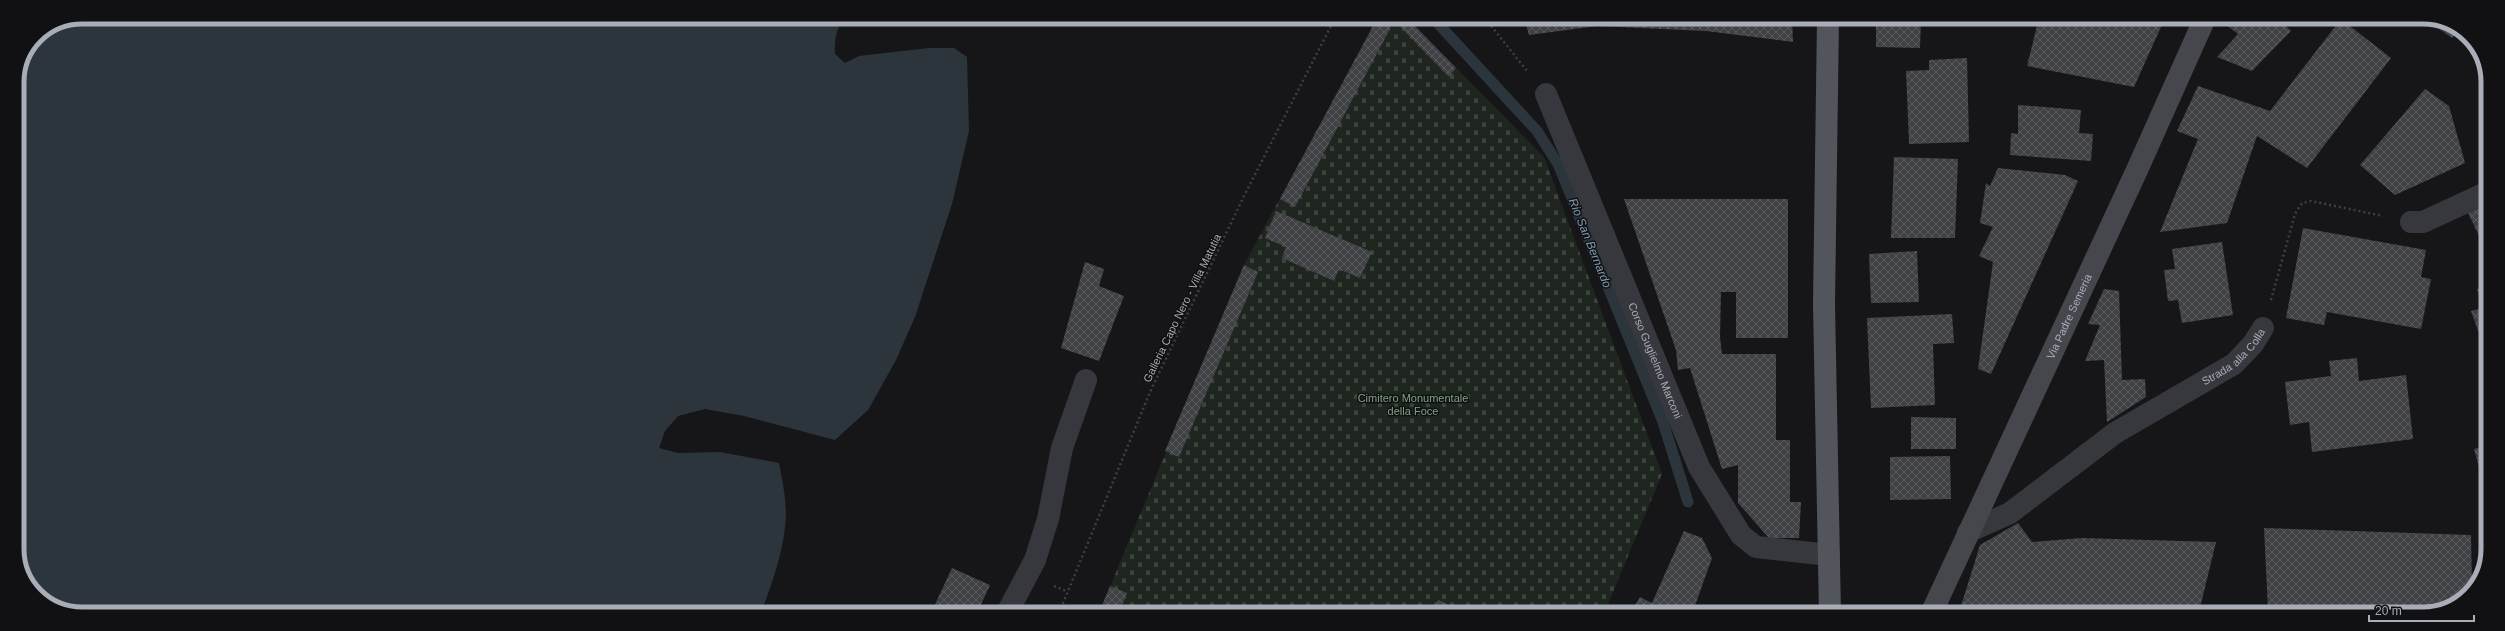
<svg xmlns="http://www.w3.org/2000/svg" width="2505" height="631" viewBox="0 0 2505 631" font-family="Arial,sans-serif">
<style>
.cemetery{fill:url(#cemetery-stones)}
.water{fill:#2c353c}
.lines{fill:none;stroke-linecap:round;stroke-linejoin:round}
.stream{stroke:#2c353c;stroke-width:11}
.building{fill:url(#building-cross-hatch)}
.path{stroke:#3d3f44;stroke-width:2.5;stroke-dasharray:2 3;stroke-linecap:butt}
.minor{stroke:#37383d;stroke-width:22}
.secondary{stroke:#45474d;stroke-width:22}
.primary{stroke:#53555c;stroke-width:22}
.labels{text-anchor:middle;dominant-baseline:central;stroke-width:3;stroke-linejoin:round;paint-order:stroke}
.street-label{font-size:11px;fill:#a8adb8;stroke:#111113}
.park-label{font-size:11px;fill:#7fa381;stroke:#111113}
.water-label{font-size:12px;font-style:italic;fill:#7f9bb3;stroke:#111113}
.rim{fill:none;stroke:#a8adb8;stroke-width:5}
</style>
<defs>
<pattern id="cemetery-stones" width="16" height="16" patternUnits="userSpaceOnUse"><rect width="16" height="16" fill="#1e261f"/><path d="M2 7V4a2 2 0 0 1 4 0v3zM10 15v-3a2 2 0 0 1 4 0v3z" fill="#3c433d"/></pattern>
<pattern id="building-cross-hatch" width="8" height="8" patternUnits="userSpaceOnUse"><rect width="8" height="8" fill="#404145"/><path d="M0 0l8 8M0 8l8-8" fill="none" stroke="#595a5e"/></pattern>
</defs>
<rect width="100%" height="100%" fill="#161618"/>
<polygon class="cemetery" points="1377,18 1407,18 1544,157 1662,474 1604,614 1099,613 1244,265"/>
<g class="water">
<path d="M82,17H847C836,26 834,41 835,54L845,63L859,56L929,48H954L967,57L969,131L952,204L915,317L896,360L868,410L835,440L744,416L705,409L678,416L665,431L659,448L678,453L720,452L779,463C783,484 788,507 785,527C782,556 771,586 761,613H69L33,592L18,557L17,82L36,36Z"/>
<polygon points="889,17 981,17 977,23 908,20"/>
</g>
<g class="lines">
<polyline class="stream" points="1433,18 1537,131 1558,164 1663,422 1688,502"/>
</g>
<g class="building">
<polygon points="1392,18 1407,18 1456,68 1449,77"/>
<polygon points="1524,18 1792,18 1793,42 1706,31 1597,26 1529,35"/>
<polygon points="1876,18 1921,18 1920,48 1876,47"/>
<polygon points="2039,18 2165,18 2134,87 2027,66"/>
<polygon points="2231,18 2283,18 2281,21 2291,31 2252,71 2217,57 2238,34 2226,25"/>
<polygon points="2424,18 2436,18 2458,31 2452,38"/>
<polygon points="1377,19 1391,27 1295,207 1280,199"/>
<polygon points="2341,19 2391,58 2307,168 2257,136 2227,223 2160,232 2198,139 2177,131 2198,86 2270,111"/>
<polygon points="1967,58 1969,142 1909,144 1906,71 1929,70 1929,60"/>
<polygon points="2425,89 2449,106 2465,163 2395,195 2360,165"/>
<polygon points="2018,105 2081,110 2079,133 2093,134 2091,161 2010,155 2011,133 2018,134"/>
<polygon points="1894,157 1958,159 1955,238 1891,238"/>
<polygon points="1998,168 2065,175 2078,181 1991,374 1978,369 1993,262 1979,256 1993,227 1980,223 1986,183 1990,186"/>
<polygon points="1624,199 1788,199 1788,338 1736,338 1736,292 1721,292 1720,337 1722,354 1776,354 1776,440 1790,440 1790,502 1801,502 1799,538 1769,538 1738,503 1738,465 1722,469 1690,368 1678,370 1676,350"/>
<polygon points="2488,204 2487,244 2484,246 2468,213"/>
<polygon points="1276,211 1372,252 1360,278 1339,269 1334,281 1282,258 1286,247 1265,238"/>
<polygon points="2303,228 2426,250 2421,277 2431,279 2421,329 2327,312 2324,325 2286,318"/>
<polygon points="2222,242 2233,315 2182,323 2178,300 2168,301 2164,270 2175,269 2172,249"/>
<polygon points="1917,251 1919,302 1871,303 1869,254"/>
<polygon points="1085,262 1104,269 1099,286 1124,296 1099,361 1061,348"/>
<polygon points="1244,265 1258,272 1179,457 1165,451"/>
<polygon points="2487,285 2487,356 2471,311 2483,308 2477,289"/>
<polygon points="2104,289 2119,291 2122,380 2145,379 2146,397 2107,422 2104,360 2085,361 2100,325 2088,324"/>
<polygon points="1952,314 1954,343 1933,344 1935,405 1871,408 1867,318"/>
<polygon points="2357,358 2359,381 2406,375 2413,439 2312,452 2309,422 2290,425 2285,382 2331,376 2329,361"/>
<polygon points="1911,417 1956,418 1956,449 1911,449"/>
<polygon points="2487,445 2487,493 2486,493 2474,449"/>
<polygon points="1950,456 1951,499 1890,500 1890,457"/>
<polygon points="2018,523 2032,542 2082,538 2216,542 2199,612 1961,606 1980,545"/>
<polygon points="2264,528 2471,535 2472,586 2463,600 2448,605 2268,610"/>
<polygon points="1684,531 1702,538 1712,558 1692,614 1630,614 1640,597 1652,603"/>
<polygon points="952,568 990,585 977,613 931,613"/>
<polygon points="1110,586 1127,593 1119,613 1099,613"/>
<polygon points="1438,600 1468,613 1432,613"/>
</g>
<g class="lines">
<g class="path">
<polyline points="1485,18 1527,71"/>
<polyline points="2271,300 2295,214 2302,203 2311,201 2383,216"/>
<polyline points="1054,586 1068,592"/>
<polyline points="1059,613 1150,392 1244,196 1335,18"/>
</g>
<g class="minor">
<path id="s1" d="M1546,94L1699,467L1741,535L1756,547L1829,555"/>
<polyline points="2411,222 2423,222 2488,192"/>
<path id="s2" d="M1968,532L2010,513L2115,433L2234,364L2253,344L2263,328"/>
<polyline points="1007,613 1035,560 1048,519 1062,448 1086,380"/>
</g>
<path class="secondary" id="s3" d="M1931,614L2137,170L2205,18"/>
<polyline class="primary" points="1828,18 1824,304 1830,614"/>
</g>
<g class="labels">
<g class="street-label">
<text transform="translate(1182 308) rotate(-64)">Galleria Capo Nero - Villa Matutia</text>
<text stroke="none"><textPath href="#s3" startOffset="328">Via Padre Semeria</textPath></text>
<text stroke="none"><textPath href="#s2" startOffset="320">Strada alla Colla</textPath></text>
<text stroke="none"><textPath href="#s1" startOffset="288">Corso Guglielmo Marconi</textPath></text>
</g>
<g class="park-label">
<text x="1413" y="398">Cimitero Monumentale<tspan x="1413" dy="13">della Foce</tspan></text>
</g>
<g class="water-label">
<text transform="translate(1590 243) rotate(68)">Rio San Bernardo</text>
</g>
</g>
<path d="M0 0H2505V631H0ZM82 24H2423A58 58 0 0 1 2481 82V549A58 58 0 0 1 2423 607H82A58 58 0 0 1 24 549V82A58 58 0 0 1 82 24Z" fill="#111113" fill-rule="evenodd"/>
<path class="rim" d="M82 24H2423A58 58 0 0 1 2481 82V549A58 58 0 0 1 2423 607H82A58 58 0 0 1 24 549V82A58 58 0 0 1 82 24Z"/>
<path d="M2369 615v6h105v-6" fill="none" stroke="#a8adb8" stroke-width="2"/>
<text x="2375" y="615" font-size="12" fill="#a8adb8" stroke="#111113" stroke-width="3" paint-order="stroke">20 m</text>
</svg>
